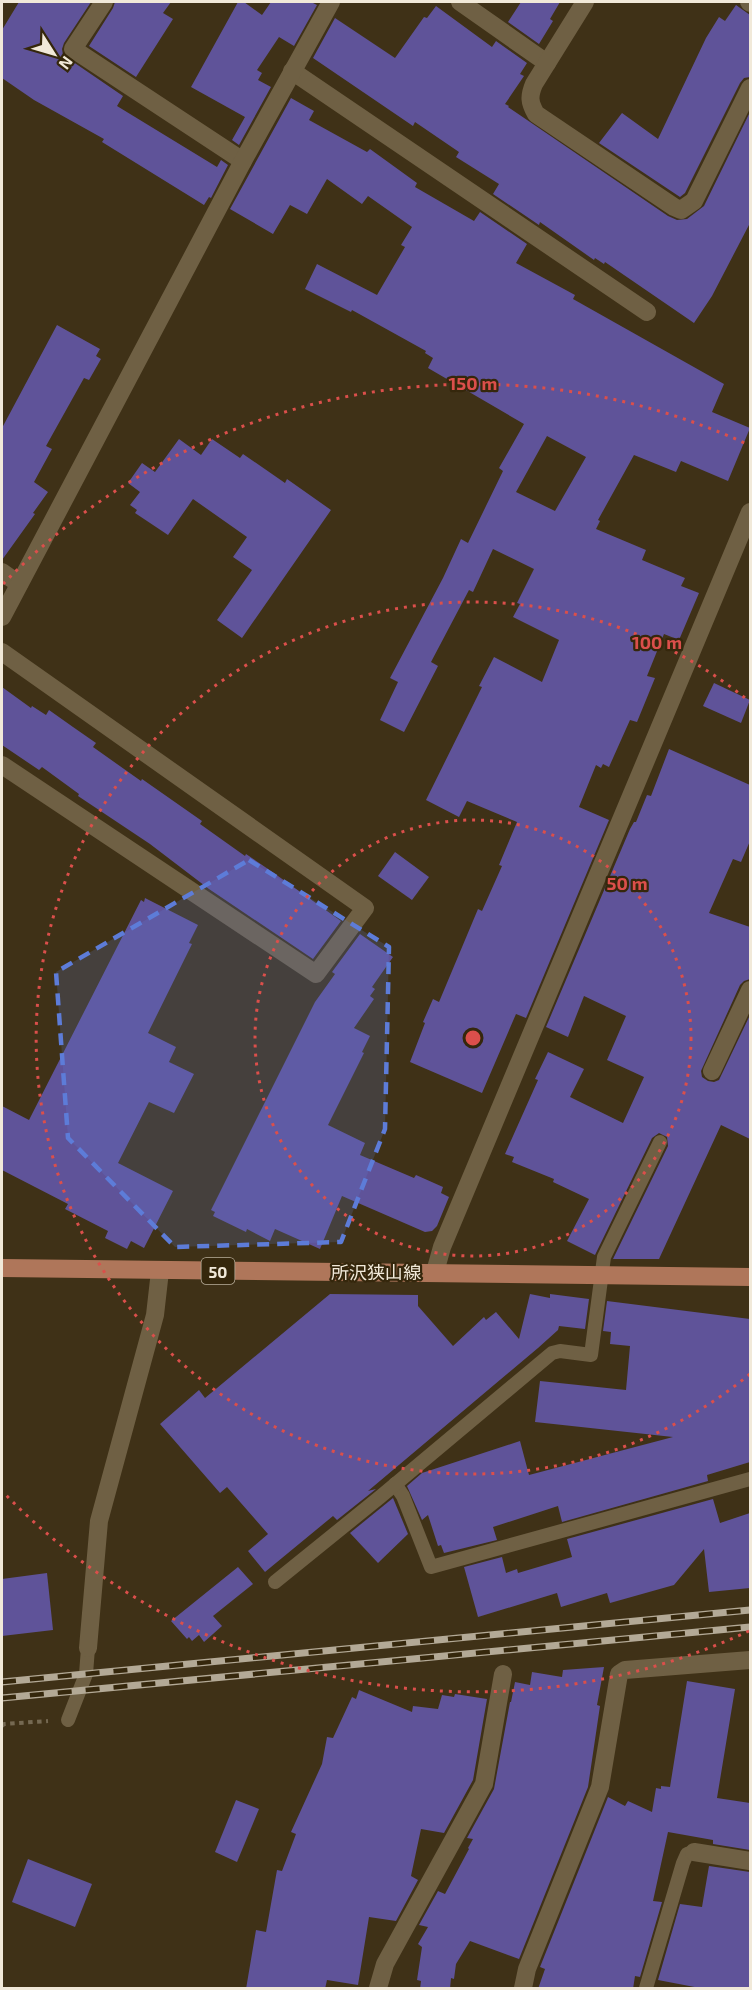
<svg xmlns="http://www.w3.org/2000/svg" width="752" height="1990" viewBox="0 0 752 1990" font-family="'Exo 2','Noto Sans JP',sans-serif">
<style>
.building{fill:#5f5399;fill-rule:evenodd}
.lines{fill:none;stroke-linecap:round;stroke-linejoin:round}
.path{stroke:#756952;stroke-width:4;stroke-dasharray:4.5 4.5;stroke-linecap:butt}
.lane{stroke:#6f6044;stroke-width:14}
.street{stroke:#6f6044;stroke-width:18}
.primary{stroke:#af765a;stroke-width:18}
.rail-casing{stroke:#b3a996;stroke-width:7}
.rail{stroke:#35270c;stroke-width:4.5;stroke-dasharray:14;stroke-linecap:butt}
.marked{fill:#5d7cd8;fill-opacity:0.2;stroke:#5d7cd8;stroke-width:4.5;stroke-dasharray:12 8;stroke-linejoin:round}
.ring{fill:none;stroke:#db4f4b;stroke-width:3;stroke-dasharray:3 6}
.labels{text-anchor:middle;dominant-baseline:central;stroke-width:4.5;stroke-linejoin:round;paint-order:stroke}
.shield{fill:#35270c;stroke:#b9af9c;stroke-width:1.5}
.shield-label{font-size:16px;font-weight:bold;fill:#f1e9d9}
.street-label{font-size:18px;fill:#f1e9d9;stroke:#35270c}
.centre{fill:#db4f4b;stroke:#35270c;stroke-width:3}
.ring-label{font-size:18px;text-anchor:middle;font-weight:bold;fill:#db4f4b;stroke:#35270c;stroke-width:4.5;stroke-linejoin:round;paint-order:stroke}
</style>
<rect width="100%" height="100%" fill="#3f3117"/>
<g class="building">
<polygon points="19,2 91,2 64,43 62,49 63,55 123,96 117,106 217,167 221,160 228,165 211,198 209,197 204,205 102,142 104,139 34,100 2,78 2,30"/>
<polygon points="115,2 171,2 163,13 173,19 136,77 89,46 113,8"/>
<polygon points="238,2 244,2 262,15 271,2 311,2 317,5 294,46 279,37 257,70 262,73 258,80 271,87 239,145 232,140 245,117 191,87"/>
<polygon points="521,2 560,2 550,19 553,21 539,44 508,22"/>
<polygon points="736,5 750,15 750,77 744,78 740,83 685,193 680,197 599,143 622,113 658,139 706,38 719,17 725,21"/>
<polygon points="436,6 492,47 496,41 527,63 520,74 524,76 505,104 509,106 508,107 668,216 677,220 687,219 704,206 750,112 750,223 712,296 694,323 605,262 604,264 595,258 594,260 540,222 539,225 493,194 499,184 456,157 459,152 415,122 413,126 313,58 335,18 395,58 424,17 427,18"/>
<path d="M291,98L314,111L309,120L367,152L370,149L417,183L415,187L474,221L480,212L527,244L516,263L575,295L573,299L724,384L712,412L750,428L728,481L681,461L676,472L634,455L598,520L600,521L596,529L646,550L642,560L685,578L681,586L699,593L679,640L664,634L647,676L655,678L637,722L630,720L609,767L603,764L601,768L596,765L579,807L609,820L526,1018L516,1014L482,1093L410,1062L425,1023L423,1022L433,999L439,1002L478,909L482,911L502,866L499,865L517,822L467,801L459,817L426,800L482,687L479,686L494,657L542,682L559,640L513,617L520,604L517,603L534,569L493,549L473,592L469,590L431,662L438,666L404,732L380,720L398,682L390,678L443,578L461,539L468,543L503,471L499,468L524,424L428,368L433,358L425,353L426,351L352,310L351,312L305,289L317,264L377,295L405,247L401,245L412,227L368,196L362,204L327,179L307,214L290,205L273,234L230,209ZM547,436L586,457L555,511L516,492Z"/>
<polygon points="57,325 100,349 96,356 101,359 89,380 84,378 46,446 52,449 34,482 48,492 33,513 35,514 2,560 2,428"/>
<polygon points="179,439 201,455 212,439 240,458 243,454 285,483 287,479 331,510 242,638 217,620 252,570 233,557 247,537 193,499 168,535 135,513 137,510 130,505 140,492 128,483 142,463 155,472"/>
<polygon points="714,683 750,700 741,723 703,706"/>
<polygon points="2,687 31,708 32,706 46,715 49,710 73,727 96,743 93,747 141,781 142,779 202,821 200,824 245,856 246,854 271,871 341,921 313,959 209,889 150,844 78,796 79,794 42,767 39,770 2,745"/>
<polygon points="669,749 750,785 750,841 741,862 733,859 709,913 750,927 750,979 744,981 740,985 701,1071 702,1077 708,1081 714,1082 719,1080 750,1015 750,1139 721,1125 659,1259 613,1259 668,1146 667,1137 659,1133 652,1138 595,1255 567,1241 589,1199 553,1182 554,1179 512,1162 514,1157 505,1154 538,1080 535,1079 548,1052 584,1069 570,1097 623,1123 644,1077 607,1060 626,1016 584,996 568,1037 546,1027 630,829 634,822 636,822 647,795 651,796"/>
<polygon points="395,852 429,877 412,900 378,876"/>
<polygon points="145,898 198,925 189,943 192,944 148,1033 176,1047 169,1062 194,1074 174,1113 149,1102 118,1163 173,1191 144,1248 131,1241 127,1249 105,1238 108,1231 65,1209 68,1204 2,1170 2,1106 29,1120 141,900 144,902"/>
<polygon points="360,934 393,957 372,987 375,989 370,996 374,999 354,1028 370,1036 362,1052 364,1053 328,1125 365,1143 360,1155 414,1178 416,1175 443,1187 441,1193 449,1197 437,1226 432,1231 425,1232 342,1196 320,1249 275,1229 270,1241 247,1229 246,1232 213,1216 215,1212 211,1210 315,1002 335,974 332,972"/>
<polygon points="330,1294 418,1295 418,1306 453,1346 484,1317 486,1320 496,1312 519,1339 530,1294 550,1298 550,1294 589,1299 585,1329 559,1326 558,1330 538,1348 368,1491 376,1489 337,1520 333,1516 265,1572 248,1551 268,1534 227,1487 220,1493 160,1424 199,1390 205,1398"/>
<polygon points="607,1301 750,1319 750,1462 707,1475 708,1481 562,1522 558,1506 493,1527 497,1540 444,1553 441,1545 438,1546 428,1515 422,1520 407,1486 422,1473 520,1441 529,1475 673,1437 535,1422 540,1381 626,1390 630,1346 610,1344 611,1332 603,1331"/>
<polygon points="393,1498 408,1534 378,1563 350,1533"/>
<polygon points="713,1499 720,1523 750,1513 750,1588 709,1592 704,1549 674,1585 610,1603 607,1593 561,1607 557,1593 478,1617 464,1567 502,1557 506,1573 517,1569 518,1573 572,1557 567,1539"/>
<polygon points="238,1567 253,1584 213,1616 222,1626 204,1642 199,1635 192,1641 189,1637 187,1639 171,1621"/>
<polygon points="47,1573 53,1630 2,1636 2,1579"/>
<polygon points="604,1667 597,1705 600,1706 588,1787 519,1959 470,1941 456,1964 454,1979 451,1978 450,1989 420,1989 421,1981 417,1980 422,1947 418,1944 428,1927 419,1925 438,1891 445,1894 469,1849 468,1848 473,1839 467,1838 494,1789 510,1702 511,1702 515,1682 530,1685 532,1672 562,1677 563,1670"/>
<polygon points="687,1681 735,1689 717,1798 750,1803 750,1850 713,1844 713,1840 668,1832 653,1901 662,1902 640,1977 635,1976 633,1989 538,1989 545,1969 540,1967 608,1797 625,1806 628,1801 652,1812 656,1788 661,1789 661,1786 670,1787"/>
<polygon points="359,1690 412,1712 413,1706 438,1709 442,1695 454,1697 455,1694 487,1699 473,1780 444,1833 421,1829 411,1876 418,1880 396,1921 369,1917 358,1985 327,1980 325,1989 246,1989 256,1930 266,1932 277,1870 282,1871 296,1834 291,1832 322,1764 327,1737 333,1738 352,1697 356,1699"/>
<polygon points="236,1800 259,1809 237,1862 215,1852"/>
<polygon points="28,1859 92,1884 75,1927 12,1902"/>
<polygon points="709,1866 750,1872 750,1989 705,1989 658,1980 680,1904 702,1907"/>
</g>
<g class="lines">
<polyline class="path" points="2,1726 4,1724 48,1721"/>
<g class="lane">
<polyline points="395,1484 403,1496 431,1567 750,1479"/>
<polyline points="275,1582 380,1497 552,1353 560,1351 591,1355 604,1257 660,1142"/>
<polyline points="68,1720 86,1674 88,1648"/>
<polyline points="646,1988 683,1863 687,1854 694,1852"/>
</g>
<g class="street">
<polyline points="104,2 73,49 243,161"/>
<polyline points="460,2 547,63"/>
<path d="M585,2L534,84C529,96 529,102 536,114L674,207L681,210L694,201L750,88"/>
<polyline points="749,2 750,3"/>
<polyline points="292,71 647,312"/>
<polyline points="2,572 19,584"/>
<polyline points="2,617 243,161 331,2"/>
<polyline points="2,652 365,908 316,974 2,765"/>
<polyline points="712,1071 750,990"/>
<polyline points="435,1272 442,1247 750,512"/>
<polyline points="88,1648 99,1521 155,1315 160,1271"/>
<polyline points="694,1852 750,1861"/>
<polyline points="378,1988 385,1964 484,1784 503,1674"/>
<polyline points="523,1988 527,1969 600,1787 619,1674 625,1670 750,1660"/>
</g>
<polyline class="primary" points="2,1268 750,1277"/>
<defs>
<g id="rail">
<polyline points="2,1682 750,1610"/>
<polyline points="2,1698 750,1627"/>
</g>
</defs>
<use href="#rail" class="rail-casing"/>
<use href="#rail" class="rail"/>
</g>
<path class="marked" d="M249,860L389,947L385,1129L341,1242L175,1247L68,1138L56,972Z"/>
<g class="ring">
<circle cx="473" cy="1038" r="218"/>
<path d="M750 1374A436 436 0 1 1 750 702"/>
<path d="M749 1631A654 654 0 0 1 3 1492M3 584A654 654 0 0 1 749 445"/>
</g>
<g class="labels">
<rect class="shield" x="201.5" y="1258" width="33" height="26" rx="4.5"/>
<g class="shield-label">
<text x="218" y="1271">50</text>
</g>
<g class="street-label">
<text x="376" y="1272">所沢狭山線</text>
</g>
</g>
<circle cx="473" cy="1038" r="9" class="centre"/>
<g class="ring-label">
<text x="473" y="390">150 m</text>
<text x="657" y="649">100 m</text>
<text x="627" y="890">50 m</text>
</g>
<rect width="752" height="1990" fill="none" stroke="#f1e9d9" stroke-width="6"/>
<g transform="translate(54 54) rotate(127)" stroke="#35270c" stroke-width="4.5" paint-order="stroke">
<path d="M0-4.5L10 22L0 15L-10 22Z" fill="#f1e9d9"/>
<text y="-9" font-size="16" font-weight="bold" text-anchor="middle" fill="#f1e9d9">N</text>
</g>
</svg>
